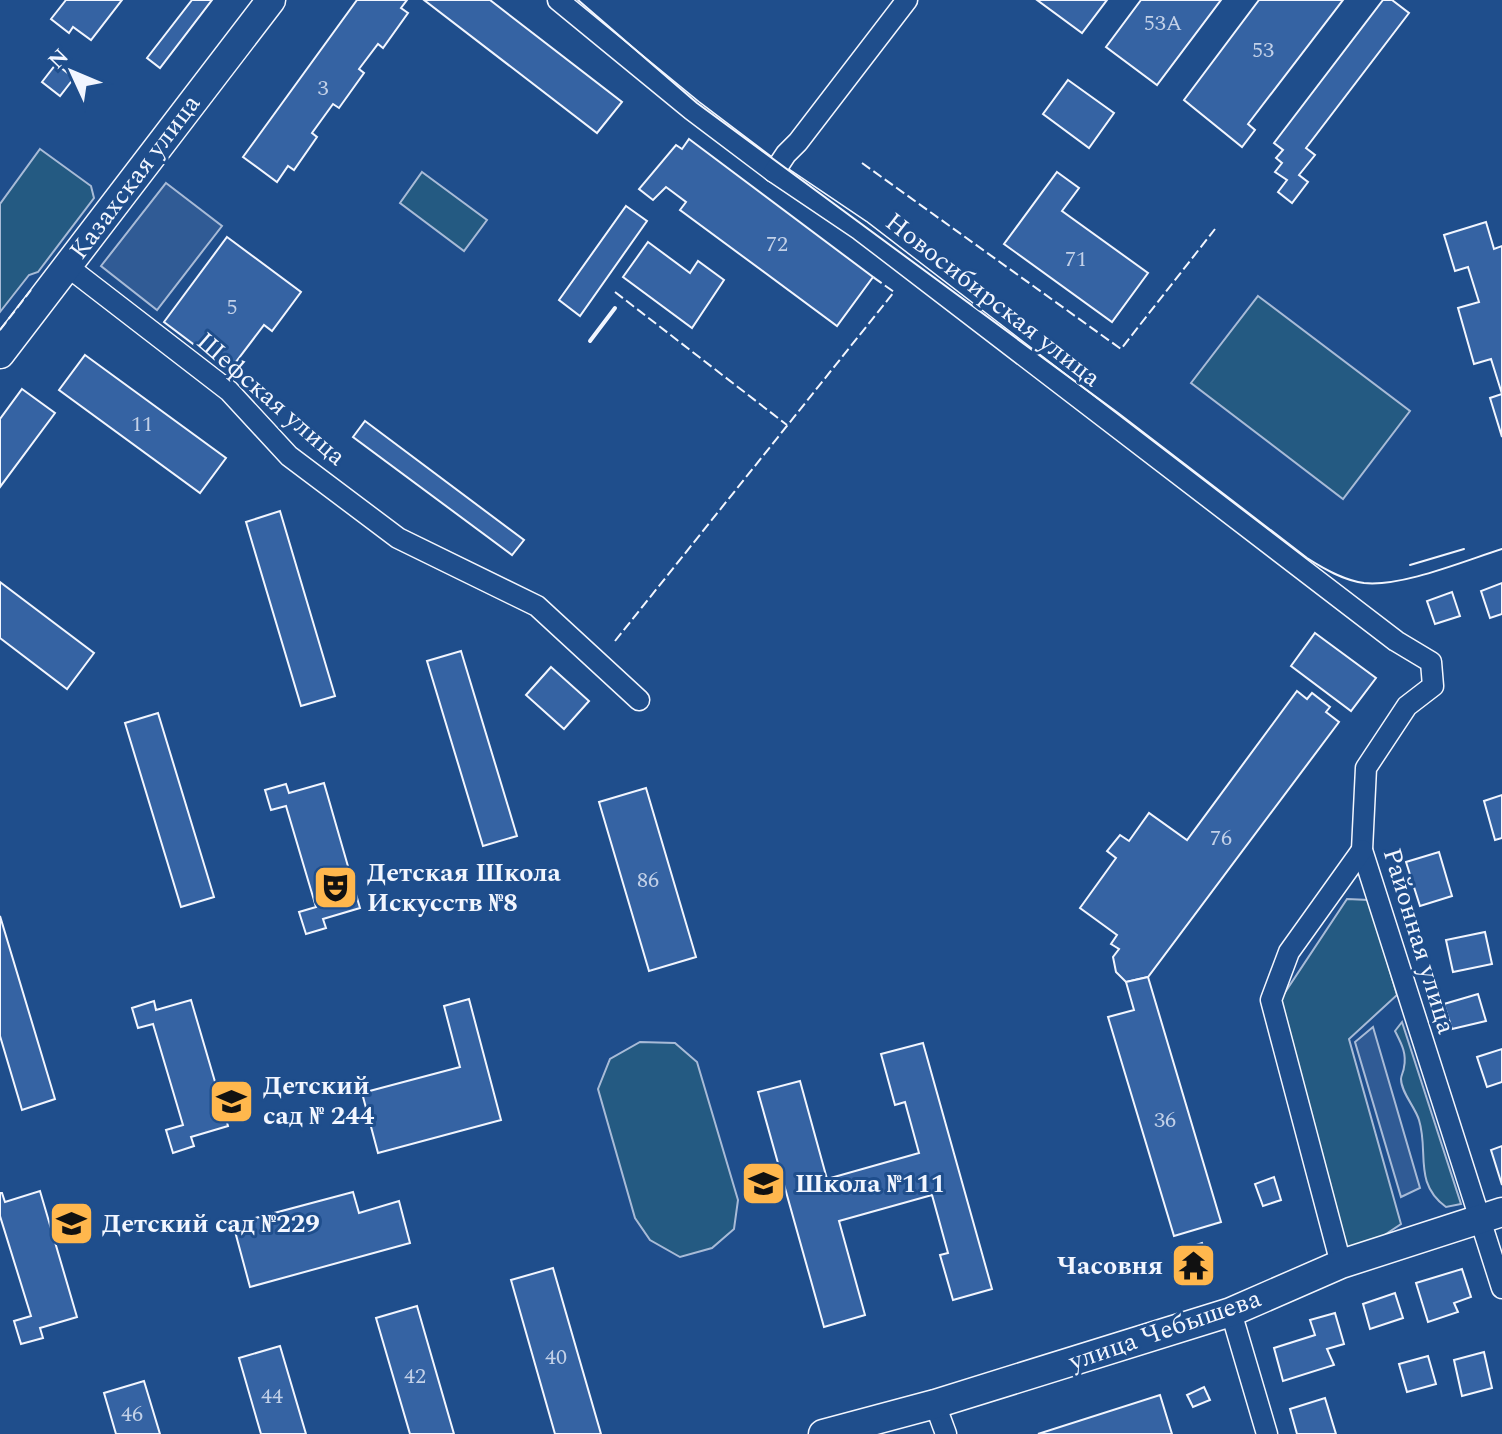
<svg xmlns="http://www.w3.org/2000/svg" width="1502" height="1434" viewBox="0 0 1502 1434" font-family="Spectral,serif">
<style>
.green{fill:#245a82;stroke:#a8bbd7;stroke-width:2}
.parking{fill:#305b95;stroke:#a8bbd7;stroke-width:2}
.building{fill:#3563a3;stroke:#f2f6ff;stroke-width:2}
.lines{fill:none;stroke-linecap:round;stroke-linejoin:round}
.street-casing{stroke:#f2f6ff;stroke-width:23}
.secondary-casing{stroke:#f2f6ff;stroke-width:31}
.street{stroke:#1f4e8c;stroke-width:20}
.secondary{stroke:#1f4e8c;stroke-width:28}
.tram{stroke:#f2f6ff;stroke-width:2}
.fence{stroke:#f2f6ff;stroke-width:2;stroke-dasharray:10 4;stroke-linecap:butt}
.wall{stroke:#f2f6ff;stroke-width:4}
.labels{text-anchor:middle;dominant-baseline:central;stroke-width:6;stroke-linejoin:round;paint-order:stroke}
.number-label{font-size:22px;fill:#c3d1e8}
.street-label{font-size:26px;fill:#f2f6ff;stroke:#1f4e8c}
.poi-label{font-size:26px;font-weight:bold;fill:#f2f6ff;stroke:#1f4e8c;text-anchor:start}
</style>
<rect width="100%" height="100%" fill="#1f4e8c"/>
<g class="green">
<polygon points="40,149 91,186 94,198 38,272 29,275 0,312 0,204"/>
<polygon points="422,172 487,220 464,251 400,203"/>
<polygon points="1258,296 1410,411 1343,499 1191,383"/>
<polygon points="1347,899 1369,900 1397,995 1349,1039 1401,1224 1341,1264 1276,1006"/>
<path d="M1402,1022L1461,1204L1446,1207C1413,1183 1429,1152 1419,1120C1415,1107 1401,1092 1401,1079C1401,1075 1404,1071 1404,1067C1407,1053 1401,1043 1395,1031Z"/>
<polygon points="640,1042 675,1043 697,1062 738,1200 734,1229 712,1248 680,1257 650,1240 635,1218 598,1089 610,1059"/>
</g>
<g class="parking">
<polygon points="166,183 222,226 157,310 101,266"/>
<polygon points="1373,1027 1420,1188 1401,1197 1355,1042"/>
</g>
<g class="building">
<polygon points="66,0 122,0 91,40 73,27 69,33 51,19"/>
<polygon points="192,0 212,0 160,68 147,58"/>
<polygon points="357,0 407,0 401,8 408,13 383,48 378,44 359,69 364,73 339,108 333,104 312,133 317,137 294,170 288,166 277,182 243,157"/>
<polygon points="424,0 490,0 622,102 597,133"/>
<polygon points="1037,0 1107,0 1082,33"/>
<polygon points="1141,0 1221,0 1157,85 1106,47"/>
<polygon points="1259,0 1343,0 1248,124 1255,130 1242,147 1184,100"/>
<polygon points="1383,0 1392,0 1409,13 1306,148 1315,155 1299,175 1308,182 1292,203 1278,192 1287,180 1275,172 1282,163 1276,158 1283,150 1274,143"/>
<polygon points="56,64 74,78 60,96 42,82"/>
<polygon points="1068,80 1114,113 1089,148 1043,114"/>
<polygon points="689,139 873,277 837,326 680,210 686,202 666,187 653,200 639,189 676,145 682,149"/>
<polygon points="1057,172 1079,188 1062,211 1148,273 1112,322 1004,244"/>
<polygon points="626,206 647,221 580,316 559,300"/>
<polygon points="1486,222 1494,249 1502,246 1502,437 1490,398 1502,394 1491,359 1474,364 1458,308 1479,302 1468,267 1455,271 1444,235"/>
<polygon points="227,237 301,292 272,331 264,325 229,371 164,322"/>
<polygon points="648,242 690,273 698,261 724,280 692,328 623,277"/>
<polygon points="85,355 226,458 200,493 59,390"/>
<polygon points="22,389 55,413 0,487 0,419"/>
<polygon points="365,421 524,540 512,555 353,437"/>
<polygon points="280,511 335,696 301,706 246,522"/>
<polygon points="0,582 94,653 67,689 0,638"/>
<polygon points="1502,583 1502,614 1490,618 1481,591"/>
<polygon points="1452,592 1460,616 1435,624 1427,601"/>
<polygon points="1315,633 1376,678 1351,711 1291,666"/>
<polygon points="461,651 517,836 483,846 427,661"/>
<polygon points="551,667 589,701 564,729 526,695"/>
<polygon points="1297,691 1307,699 1312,693 1330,707 1326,712 1339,722 1148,977 1126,982 1116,972 1113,957 1119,949 1111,944 1117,935 1080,908 1116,858 1107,851 1120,835 1129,841 1149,813 1187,840"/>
<polygon points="158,713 214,897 181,907 125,723"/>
<polygon points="324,783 360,908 323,919 326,928 306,934 299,912 316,907 286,806 271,810 265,790 286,784 289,793"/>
<polygon points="646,788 696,957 649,971 599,802"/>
<polygon points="1502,795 1502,838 1495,840 1484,801"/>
<polygon points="1439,852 1452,896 1420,906 1406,862"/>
<polygon points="0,916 55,1099 22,1110 0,1036"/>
<polygon points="1485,932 1492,964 1453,972 1446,940"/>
<polygon points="1148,977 1221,1222 1174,1236 1108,1017 1134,1010 1126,982"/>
<polygon points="1478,994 1486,1021 1452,1029 1444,1004"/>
<polygon points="469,999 501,1120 378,1153 362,1093 460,1067 444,1006"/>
<polygon points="191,1000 228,1126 191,1137 194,1146 173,1153 166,1130 183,1125 153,1024 138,1028 132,1008 154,1001 156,1010"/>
<polygon points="923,1043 992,1289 953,1300 940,1255 948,1253 932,1195 839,1221 865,1315 824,1327 758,1092 800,1081 827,1179 919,1153 905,1102 895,1105 881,1054"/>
<polygon points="1502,1049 1502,1082 1487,1087 1477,1057"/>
<polygon points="1502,1146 1502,1185 1491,1150"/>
<polygon points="1274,1177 1281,1200 1263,1206 1255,1184"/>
<polygon points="40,1191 77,1317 40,1328 43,1338 21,1344 14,1321 31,1316 0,1216 0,1193 2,1193 5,1202"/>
<polygon points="353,1192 359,1213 399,1201 410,1243 250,1287 233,1224"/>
<polygon points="1202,1243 1211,1270 1181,1280 1173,1253"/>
<polygon points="553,1268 601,1434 555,1434 511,1280"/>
<polygon points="1462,1269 1471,1297 1454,1303 1458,1312 1428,1322 1416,1283"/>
<polygon points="1395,1293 1403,1318 1370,1329 1363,1304"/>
<polygon points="417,1306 454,1434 410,1434 376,1318"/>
<polygon points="1335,1313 1344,1344 1327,1349 1334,1365 1283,1381 1274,1348 1315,1335 1310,1320"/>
<polygon points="280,1346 306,1434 261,1434 239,1358"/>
<polygon points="1484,1352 1492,1388 1462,1396 1454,1360"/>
<polygon points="1428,1356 1436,1384 1407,1392 1399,1364"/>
<polygon points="144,1381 160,1434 116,1434 104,1393"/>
<polygon points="1204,1387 1210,1400 1193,1407 1187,1395"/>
<polygon points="1160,1395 1172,1434 1038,1434"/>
<polygon points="1325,1398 1336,1434 1297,1434 1290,1409"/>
</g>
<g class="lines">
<defs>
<g id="street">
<polyline points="558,0 692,110 774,172 860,230 1396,641 1431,662 1433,686 1407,706 1366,768 1362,850 1502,1288"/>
<polyline points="774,172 786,154 798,142 907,0"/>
<polyline points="67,266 229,391 289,456 398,538 537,606 639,700"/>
<polyline points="1341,1264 1271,1000 1289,952 1362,850"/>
<polyline points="1231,1312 1267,1434"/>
<polyline points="935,1404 946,1434"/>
</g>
<g id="secondary">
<polyline points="0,354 271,0"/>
<polyline points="823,1434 935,1404 1231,1312 1341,1264 1502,1212"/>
</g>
</defs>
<use href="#street" class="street-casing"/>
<use href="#secondary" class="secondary-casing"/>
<use href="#street" class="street"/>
<use href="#secondary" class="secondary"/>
<g class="tram">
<path d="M578,0L697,103L1118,413L1307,558C1324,569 1343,580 1364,583C1402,587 1464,561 1502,549"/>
<polyline points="1410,565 1464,549"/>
</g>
<g class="fence">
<polyline points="862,163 1121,349 1215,229"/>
<polyline points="615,292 787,425"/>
<polyline points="0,330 31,290"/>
<polyline points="615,641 894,292 873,277"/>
</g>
<polyline class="wall" points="590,341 615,308"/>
</g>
<defs>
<symbol id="theatre-square" viewBox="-11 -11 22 22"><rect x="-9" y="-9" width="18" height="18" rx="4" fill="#ffb74d" stroke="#1f4e8c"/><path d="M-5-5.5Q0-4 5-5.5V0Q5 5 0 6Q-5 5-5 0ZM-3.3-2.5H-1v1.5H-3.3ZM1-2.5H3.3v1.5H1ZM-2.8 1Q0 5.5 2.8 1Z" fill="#111"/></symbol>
<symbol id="school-square" viewBox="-11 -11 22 22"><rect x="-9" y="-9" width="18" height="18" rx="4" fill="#ffb74d" stroke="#1f4e8c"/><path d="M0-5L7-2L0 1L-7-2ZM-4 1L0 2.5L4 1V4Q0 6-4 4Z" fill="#111"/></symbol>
<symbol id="temple-square" viewBox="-11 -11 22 22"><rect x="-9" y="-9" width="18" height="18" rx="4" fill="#ffb74d" stroke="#1f4e8c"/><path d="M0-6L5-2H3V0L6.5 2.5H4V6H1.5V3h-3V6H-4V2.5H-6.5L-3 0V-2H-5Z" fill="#111"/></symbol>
</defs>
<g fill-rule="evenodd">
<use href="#theatre-square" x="310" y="862" width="51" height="51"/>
<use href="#school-square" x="206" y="1076" width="51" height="51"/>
<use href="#school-square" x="738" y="1158" width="51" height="51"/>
<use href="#school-square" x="46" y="1198" width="51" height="51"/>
<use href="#temple-square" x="1168" y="1240" width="51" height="51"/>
</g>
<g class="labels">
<g class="number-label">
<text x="1163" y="23">53А</text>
<text x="1263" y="50">53</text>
<text x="323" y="88">3</text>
<text x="777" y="244">72</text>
<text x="1076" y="259">71</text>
<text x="232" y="307">5</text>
<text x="142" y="424">11</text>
<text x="1221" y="838">76</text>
<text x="648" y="880">86</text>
<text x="1165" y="1120">36</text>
<text x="556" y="1357">40</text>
<text x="415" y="1376">42</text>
<text x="272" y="1396">44</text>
<text x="132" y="1414">46</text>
</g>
<g class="street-label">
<text transform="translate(135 177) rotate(-53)">Казахская улица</text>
<text transform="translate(993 300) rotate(38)">Новосибирская улица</text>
<text transform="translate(271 399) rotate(41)">Шефская улица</text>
<text transform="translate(1419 941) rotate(73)">Районная улица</text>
<text transform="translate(1165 1330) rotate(-19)">улица Чебышева</text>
</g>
<g class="poi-label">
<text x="367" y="873">Детская Школа<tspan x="367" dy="30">Искусств №8</tspan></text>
<text x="263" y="1086">Детский<tspan x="263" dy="30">сад № 244</tspan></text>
<text x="795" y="1184">Школа №111</text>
<text x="102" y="1224">Детский сад №229</text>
<text x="1163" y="1266" text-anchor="end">Часовня</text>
</g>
</g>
<g transform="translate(72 72) rotate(314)" stroke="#1f4e8c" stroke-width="6" paint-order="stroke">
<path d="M0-6L14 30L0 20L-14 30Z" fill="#f2f6ff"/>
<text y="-12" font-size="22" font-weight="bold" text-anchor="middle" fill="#f2f6ff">N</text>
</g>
</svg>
